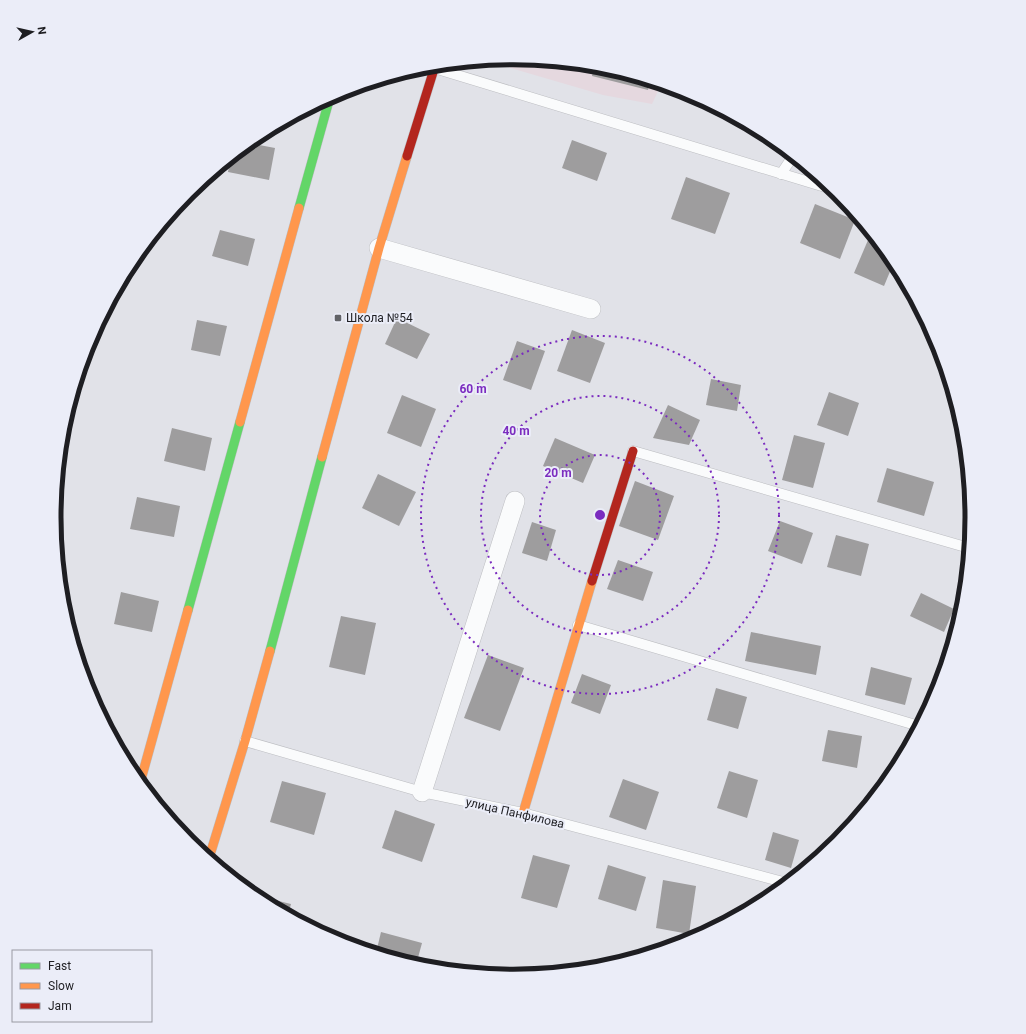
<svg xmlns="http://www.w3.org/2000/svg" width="1026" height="1034" viewBox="0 0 1026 1034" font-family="Roboto,sans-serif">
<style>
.education{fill:#e5d8df}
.building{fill:#9e9d9e}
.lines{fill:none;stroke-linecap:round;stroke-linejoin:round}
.lane-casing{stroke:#bcbdc1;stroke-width:11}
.street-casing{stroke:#bcbdc1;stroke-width:20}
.fast-casing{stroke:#bcbdc1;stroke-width:10}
.slow-casing{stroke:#bcbdc1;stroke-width:10}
.jam-casing{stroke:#bcbdc1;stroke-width:10}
.lane{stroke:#fafbfc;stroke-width:10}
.street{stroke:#fafbfc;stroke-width:19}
.fast{stroke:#63d668;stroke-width:9}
.slow{stroke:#ff974d;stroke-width:9}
.jam{stroke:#b3261e;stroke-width:9}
.ring{fill:none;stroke:#7b2cbf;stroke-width:2;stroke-dasharray:2 4}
.poi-dot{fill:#626367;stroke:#ebedf8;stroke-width:1.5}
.labels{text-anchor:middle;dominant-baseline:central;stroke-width:4;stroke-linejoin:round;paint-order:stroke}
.poi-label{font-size:12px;fill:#1e1e22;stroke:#ebedf8;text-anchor:start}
.street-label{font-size:12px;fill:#1e1e22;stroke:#ebedf8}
.rim{fill:none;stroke:#1e1e22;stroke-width:5}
.centre{fill:#7b2cbf;stroke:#ebedf8;stroke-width:2}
.ring-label{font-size:12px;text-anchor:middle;font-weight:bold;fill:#7b2cbf;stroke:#ebedf8;stroke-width:4;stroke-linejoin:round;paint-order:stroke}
</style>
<rect width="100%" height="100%" fill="#e1e2e8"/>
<polygon class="education" points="513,58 603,67 661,85 652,104 603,95 487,61"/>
<g class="building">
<polygon points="594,66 603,67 650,81 648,90 592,76"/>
<polygon points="572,140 607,153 597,181 562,168"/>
<polygon points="249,143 275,148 269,180 228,172 231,157"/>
<polygon points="686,177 730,193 715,234 671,219"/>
<polygon points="815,204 855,220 840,259 800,243"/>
<polygon points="220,230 255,239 248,266 212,256"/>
<polygon points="871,233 894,262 884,286 854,273"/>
<polygon points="902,276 906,283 900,281"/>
<polygon points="397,318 430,334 417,359 385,344"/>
<polygon points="197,320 227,326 220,356 191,350"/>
<polygon points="572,330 605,343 590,383 557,371"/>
<polygon points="517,341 545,351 531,390 503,380"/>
<polygon points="711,379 741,385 737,411 706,405"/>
<polygon points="829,392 859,403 848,436 817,425"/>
<polygon points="402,395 436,409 421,447 387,433"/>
<polygon points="668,405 700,420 689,445 653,438"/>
<polygon points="172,428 212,438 205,471 164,461"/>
<polygon points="794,435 825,443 813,488 782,480"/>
<polygon points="555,438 595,455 583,483 543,466"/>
<polygon points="887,468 934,482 924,516 877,502"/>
<polygon points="378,474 416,492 399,526 362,508"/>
<polygon points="635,481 674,496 658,540 619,526"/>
<polygon points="137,497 180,506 174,537 130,529"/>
<polygon points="780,521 813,533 802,564 768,551"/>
<polygon points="532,522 556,530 547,561 522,553"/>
<polygon points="836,535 869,544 861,576 827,567"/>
<polygon points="618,560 653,572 643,601 607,589"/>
<polygon points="121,592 159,601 152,632 114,624"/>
<polygon points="921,593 954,609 944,632 910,616"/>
<polygon points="341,616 376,623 365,675 329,667"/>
<polygon points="751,632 821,646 816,675 745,661"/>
<polygon points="488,655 524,668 500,731 464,718"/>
<polygon points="871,667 912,678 905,705 865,695"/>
<polygon points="582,674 611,685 600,714 571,703"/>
<polygon points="716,688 747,697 738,729 707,720"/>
<polygon points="828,730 862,736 857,768 822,761"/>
<polygon points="116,743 126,746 123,757"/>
<polygon points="729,771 758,780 747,818 717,808"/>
<polygon points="623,779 659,792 646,830 609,817"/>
<polygon points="282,781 326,793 314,835 270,822"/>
<polygon points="395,810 435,824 422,862 382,848"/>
<polygon points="773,832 799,840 791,868 765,860"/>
<polygon points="533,855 570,865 557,908 521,898"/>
<polygon points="608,865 646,877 636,911 598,899"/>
<polygon points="663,880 696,886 689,934 656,928"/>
<polygon points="254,895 291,904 288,915 258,899"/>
<polygon points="381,932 422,943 416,965 376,953"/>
<polygon points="591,965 600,967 590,968"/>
</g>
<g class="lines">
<defs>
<g id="lane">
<polyline points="434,68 835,190"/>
<polyline points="781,174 793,156"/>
<polyline points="633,451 969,548"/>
<polyline points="578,625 919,726"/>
<polyline points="245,741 422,792 523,813 787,883"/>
</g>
<g id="street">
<polyline points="379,248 591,309"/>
<polyline points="422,792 515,501"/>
</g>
<g id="fast">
<polyline points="299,208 330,97"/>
<polyline points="188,610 240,422"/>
<polyline points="270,651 322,457"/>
</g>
<g id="slow">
<polyline points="240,422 299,208"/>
<polyline points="322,457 379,248 407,156"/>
<polyline points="140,783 188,610"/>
<polyline points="523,813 592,581"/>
<polyline points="209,858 245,741 270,651"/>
</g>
<g id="jam">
<polyline points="407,156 435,66"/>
<polyline points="592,581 633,451"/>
</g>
</defs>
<use href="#lane" class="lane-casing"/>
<use href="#street" class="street-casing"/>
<use href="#fast" class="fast-casing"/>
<use href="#slow" class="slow-casing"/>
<use href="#jam" class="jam-casing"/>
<use href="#lane" class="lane"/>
<use href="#street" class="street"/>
<use href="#fast" class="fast"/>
<use href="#slow" class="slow"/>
<use href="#jam" class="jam"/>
</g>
<g class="ring">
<circle cx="600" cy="515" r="60"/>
<circle cx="600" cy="515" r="119"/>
<circle cx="600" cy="515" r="179"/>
</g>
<rect class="poi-dot" x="334" y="314" width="8" height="8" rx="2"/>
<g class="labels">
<g class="poi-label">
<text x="346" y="318">Школа №54</text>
</g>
<g class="street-label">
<text transform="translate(515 813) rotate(13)">улица Панфилова</text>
</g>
</g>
<path d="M0 0H1026V1034H0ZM61 517a452 452 0 1 1 904 0a452 452 0 1 1-904 0Z" fill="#ebedf8" fill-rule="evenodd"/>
<path class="rim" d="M61 517a452 452 0 1 1 904 0a452 452 0 1 1-904 0Z"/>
<circle cx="600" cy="515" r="6" class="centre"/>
<g class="ring-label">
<text x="473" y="393">60 m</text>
<text x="516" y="435">40 m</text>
<text x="558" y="477">20 m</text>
</g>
<rect x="12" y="950" width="140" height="72" fill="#ebedf8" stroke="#999aa2"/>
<rect x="20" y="963" width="20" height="6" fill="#63d668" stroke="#999aa2"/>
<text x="48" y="970" font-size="12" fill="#1e1e22">Fast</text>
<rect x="20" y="983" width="20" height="6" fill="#ff974d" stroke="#999aa2"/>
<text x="48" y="990" font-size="12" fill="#1e1e22">Slow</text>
<rect x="20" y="1003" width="20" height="6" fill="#b3261e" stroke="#999aa2"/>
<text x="48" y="1010" font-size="12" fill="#1e1e22">Jam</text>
<g transform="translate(32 32) rotate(82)" stroke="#ebedf8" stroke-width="3" paint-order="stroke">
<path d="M0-3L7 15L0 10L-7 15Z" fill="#1e1e22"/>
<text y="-6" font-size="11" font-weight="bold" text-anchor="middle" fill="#1e1e22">N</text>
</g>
</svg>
